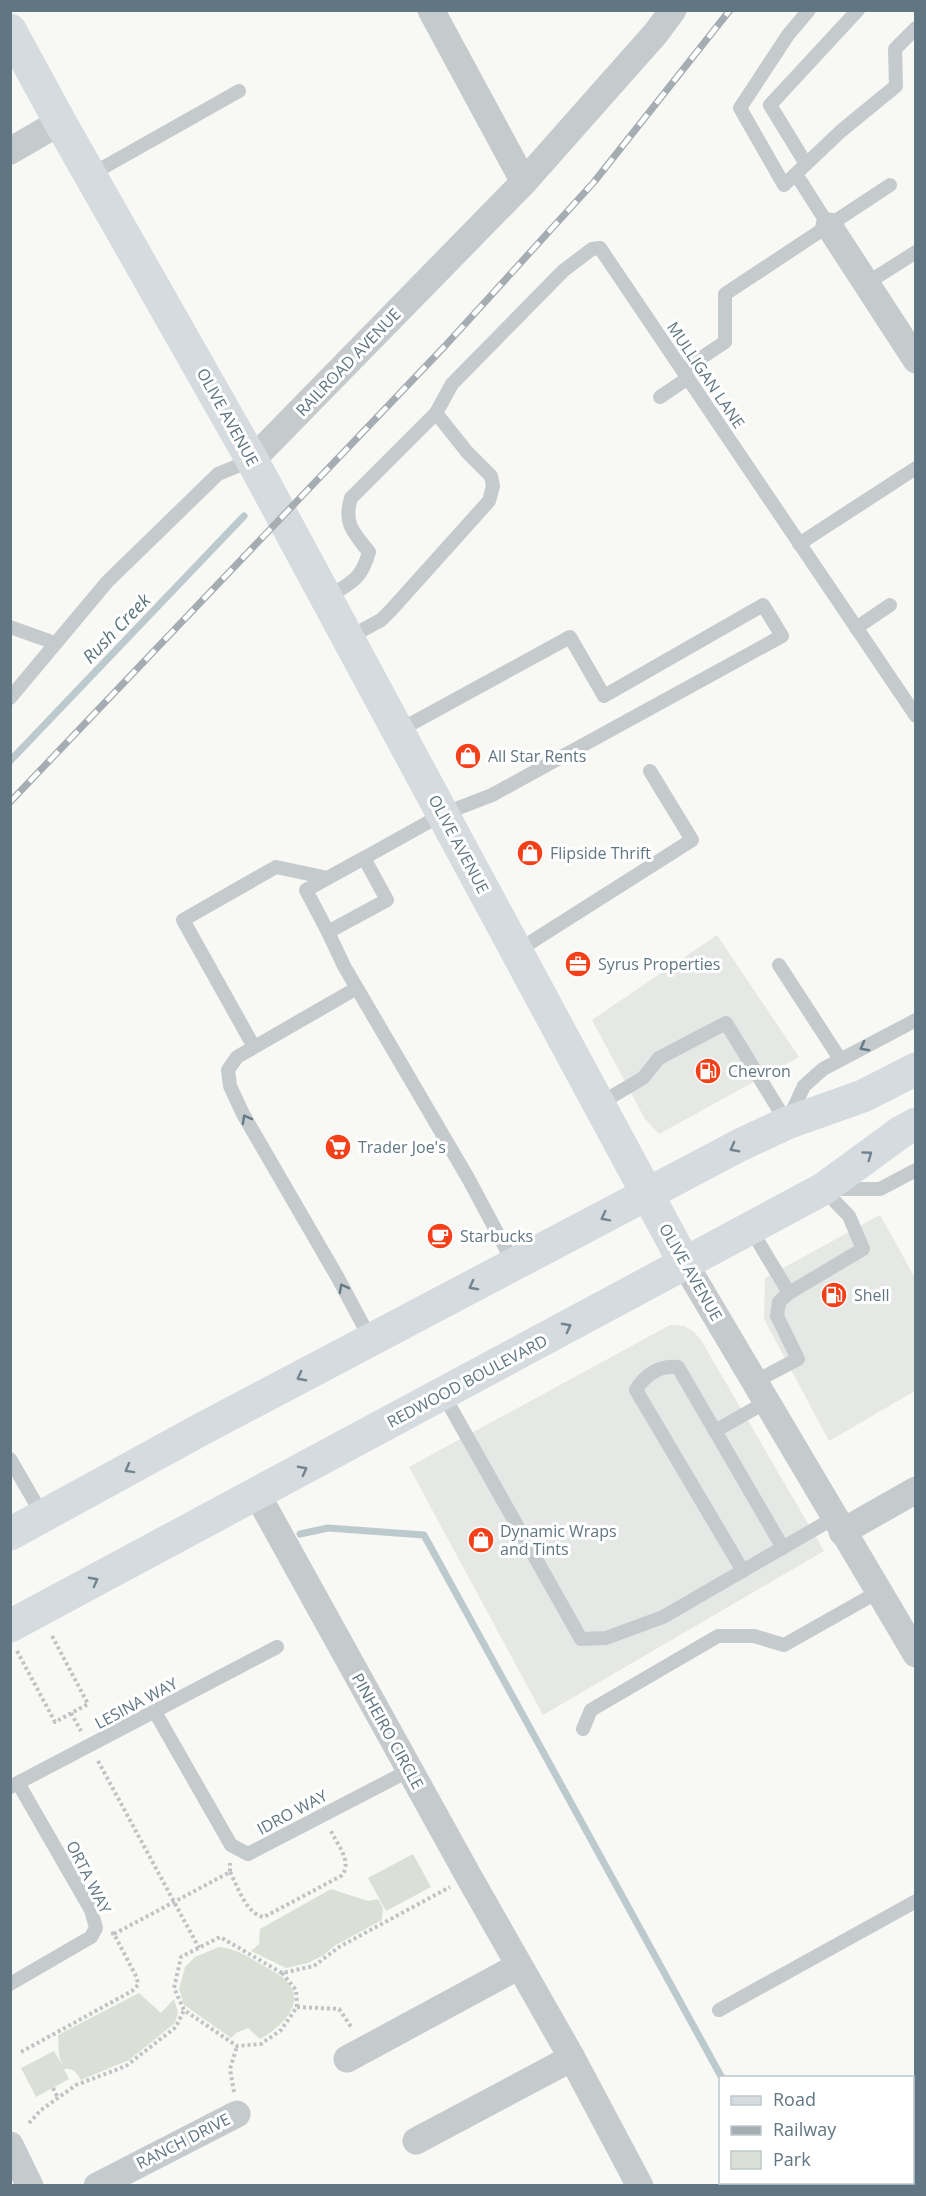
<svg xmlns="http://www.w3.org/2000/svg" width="926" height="2196" viewBox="0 0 926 2196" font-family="'Open Sans',sans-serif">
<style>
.built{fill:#e6e8e6}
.green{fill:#dae0d5}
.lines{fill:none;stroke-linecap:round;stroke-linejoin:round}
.stream{stroke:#bccace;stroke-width:7}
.path{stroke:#c0c3c5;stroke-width:4;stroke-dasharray:3 3;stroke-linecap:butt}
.lane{stroke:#c5cacd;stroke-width:14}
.street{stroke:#c5cacd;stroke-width:27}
.secondary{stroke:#d5dbdf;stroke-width:33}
.rail-casing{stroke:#a5adb2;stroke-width:7}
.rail{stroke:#fff;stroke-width:4.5;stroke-dasharray:14;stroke-linecap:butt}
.oneway{stroke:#657a87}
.oneway2{stroke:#728591}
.labels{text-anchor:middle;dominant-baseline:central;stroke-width:6;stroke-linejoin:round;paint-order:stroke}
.street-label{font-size:16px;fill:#607683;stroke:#fff}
.poi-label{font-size:16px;fill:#607683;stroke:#fff;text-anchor:start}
.water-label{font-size:18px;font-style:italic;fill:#5b767d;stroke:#fff}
</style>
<rect width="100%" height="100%" fill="#f8f8f5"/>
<g class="built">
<polygon points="717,935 799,1057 659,1134 645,1119 592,1020"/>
<polygon points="880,1215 915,1278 915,1391 829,1441 764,1319 765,1278"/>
<polygon points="670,1325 684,1326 693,1331 701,1340 824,1551 543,1715 409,1467"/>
</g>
<g class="green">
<polygon points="413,1854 431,1887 386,1911 368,1878"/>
<polygon points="331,1889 368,1901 378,1899 383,1908 382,1920 334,1946 324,1955 308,1963 286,1968 251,1951 259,1944 260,1929"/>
<path d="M219,1947C237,1949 247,1956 262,1965C269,1969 277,1973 282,1977C311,2000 282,2027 260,2039L248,2028L236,2033L231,2038L184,2005L179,1989L185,1967L195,1957Z"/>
<path d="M139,1993L161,2013L174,1999L178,2012L175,2023L129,2060L81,2080C77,2073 73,2068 64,2069L69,2079L36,2097L21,2068L54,2051L63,2066L59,2056L58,2035Z"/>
</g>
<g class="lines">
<g class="stream">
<polyline points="10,761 244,516"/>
<polyline points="300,1534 328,1528 424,1535 722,2078"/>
<polyline points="780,2182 782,2186"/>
</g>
<g class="path">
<polyline points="17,1651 55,1722 88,1704 51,1634"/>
<polyline points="71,1713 81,1731"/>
<polyline points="98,1761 199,1948"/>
<path d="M230,1872C238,1887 246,1914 264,1917L341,1876C354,1863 336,1843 330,1829"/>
<polyline points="114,1934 230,1872 230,1863"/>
<polyline points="282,1973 296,1990 297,2007 281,2030 261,2044 237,2046 184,2010 174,1988 181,1957 220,1937 282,1973 314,1966 339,1947 450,1887"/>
<polyline points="297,2007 339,2009 352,2028"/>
<polyline points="21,2052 132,1991 138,1985 137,1978 114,1934 111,1933"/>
<polyline points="53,2088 58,2098"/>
<polyline points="234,2092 230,2069 237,2046"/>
<polyline points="29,2123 41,2110 76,2085 126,2066 176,2027 184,2010"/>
</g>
<g class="lane">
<polyline points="809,10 788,35 740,108 784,185 841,131 896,86 895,49 916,28"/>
<polyline points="806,164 770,105 858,10"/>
<polyline points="796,174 829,226"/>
<polyline points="90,175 239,91"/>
<polyline points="867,283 916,252"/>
<polyline points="683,370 725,342 725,294 890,185"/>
<polyline points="660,397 688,378"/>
<polyline points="436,413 452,384 563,271 592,249 600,248 916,716"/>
<polyline points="799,544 916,468"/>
<path d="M326,598C350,583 361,581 369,552C354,533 343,524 351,498L436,413L467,452L491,476L493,486L489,501L392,609L381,620L348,638"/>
<polyline points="10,627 55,643"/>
<polyline points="856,628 890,605"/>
<polyline points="10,698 107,582 218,474 252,460"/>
<polyline points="398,731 570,637 604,696 763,605 782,636 492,795 443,814 364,858 387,900 328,932 344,966 468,1178 514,1264"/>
<polyline points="328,932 306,890 364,858"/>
<polyline points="517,951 692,840 650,771"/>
<polyline points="779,965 840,1059"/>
<polyline points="357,988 237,1057 228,1070 230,1086 243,1114 338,1278 371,1340"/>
<polyline points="254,1047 183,920 276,867 328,878"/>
<polyline points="599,1104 643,1078 659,1058 726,1023 787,1123"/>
<polyline points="789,1118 804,1086 823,1069 916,1020"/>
<polyline points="834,1189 880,1189 916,1170"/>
<polyline points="750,1228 789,1293"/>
<polyline points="754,1382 798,1359 777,1316 779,1302 789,1293 863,1249 849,1216 823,1189"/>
<polyline points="443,1394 581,1639 606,1638 663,1617 834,1518"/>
<polyline points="715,1431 766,1402"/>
<polyline points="10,1459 43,1516"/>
<path d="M743,1571L636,1390C645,1374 661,1365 678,1367L783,1548"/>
<polyline points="155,1712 231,1845 248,1854 410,1770"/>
<polyline points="583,1729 591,1710 718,1636 754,1636 784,1645 878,1592"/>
<polyline points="10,1787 277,1647"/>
<polyline points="10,1984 91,1937 96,1928 91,1910 18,1783"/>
<polyline points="719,2010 916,1901"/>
</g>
<g class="street">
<polyline points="431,10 524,182"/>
<polyline points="10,151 60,122"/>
<polyline points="829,226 916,360"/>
<polyline points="252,460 524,182 656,33 673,10"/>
<polyline points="685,1264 916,1654"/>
<polyline points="257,1494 469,1877 572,2058 640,2186"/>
<polyline points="842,1532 916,1490"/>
<polyline points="347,2059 519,1966"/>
<polyline points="912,2095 916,2094"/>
<polyline points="416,2141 572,2058"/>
<polyline points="10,2145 30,2186"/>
<polyline points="902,2182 904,2186"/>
<polyline points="97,2186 237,2114"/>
</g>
<g class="secondary">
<polyline points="10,30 60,122 252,460 685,1264"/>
<polyline points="10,1534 200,1430 740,1145 787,1123 863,1096 916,1069"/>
<polyline points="10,1626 823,1189 901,1132 916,1124"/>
</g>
<defs>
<polyline id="rail" points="10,802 445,346 594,182 730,10"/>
</defs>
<use href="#rail" class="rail-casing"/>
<use href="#rail" class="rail"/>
</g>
<defs><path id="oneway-chevron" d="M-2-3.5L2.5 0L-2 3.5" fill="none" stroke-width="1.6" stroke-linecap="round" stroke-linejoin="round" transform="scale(1.5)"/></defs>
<g class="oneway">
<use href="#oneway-chevron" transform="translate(864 1047) rotate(152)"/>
<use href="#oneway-chevron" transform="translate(246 1119) rotate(-119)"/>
<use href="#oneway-chevron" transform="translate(343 1288) rotate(-118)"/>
</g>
<g class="oneway2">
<use href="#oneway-chevron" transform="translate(734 1148) rotate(152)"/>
<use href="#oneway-chevron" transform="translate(868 1155) rotate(-36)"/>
<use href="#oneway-chevron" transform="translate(605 1217) rotate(153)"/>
<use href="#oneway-chevron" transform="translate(473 1286) rotate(152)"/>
<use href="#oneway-chevron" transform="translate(567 1327) rotate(-28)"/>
<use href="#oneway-chevron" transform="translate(301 1377) rotate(152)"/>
<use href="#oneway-chevron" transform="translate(129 1469) rotate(151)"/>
<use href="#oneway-chevron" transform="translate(303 1470) rotate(-28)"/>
<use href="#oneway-chevron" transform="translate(94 1581) rotate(-28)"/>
</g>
<defs>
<symbol id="shop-disc" viewBox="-11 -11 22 22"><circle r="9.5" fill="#f44019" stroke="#fff"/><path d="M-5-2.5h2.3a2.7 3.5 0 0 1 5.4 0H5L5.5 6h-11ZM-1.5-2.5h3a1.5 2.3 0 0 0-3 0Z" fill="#fff"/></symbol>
<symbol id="office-disc" viewBox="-11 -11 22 22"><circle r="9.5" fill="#f44019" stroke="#fff"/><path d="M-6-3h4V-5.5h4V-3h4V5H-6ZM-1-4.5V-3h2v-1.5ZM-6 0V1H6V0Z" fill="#fff"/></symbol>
<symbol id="fuel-disc" viewBox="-11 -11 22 22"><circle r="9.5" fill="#f44019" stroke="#fff"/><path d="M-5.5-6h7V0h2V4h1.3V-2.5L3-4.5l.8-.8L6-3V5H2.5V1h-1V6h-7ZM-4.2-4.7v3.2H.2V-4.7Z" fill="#fff"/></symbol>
<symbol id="supermarket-disc" viewBox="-11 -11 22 22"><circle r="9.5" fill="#f44019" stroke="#fff"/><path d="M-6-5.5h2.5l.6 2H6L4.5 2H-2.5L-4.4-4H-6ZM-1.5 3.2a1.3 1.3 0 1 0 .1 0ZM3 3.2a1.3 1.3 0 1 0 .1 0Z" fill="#fff"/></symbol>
<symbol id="cafe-disc" viewBox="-11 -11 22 22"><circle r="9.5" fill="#f44019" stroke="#fff"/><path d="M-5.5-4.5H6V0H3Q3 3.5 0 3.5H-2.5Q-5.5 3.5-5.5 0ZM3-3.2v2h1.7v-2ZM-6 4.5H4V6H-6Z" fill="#fff"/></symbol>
</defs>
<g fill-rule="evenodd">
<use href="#shop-disc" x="453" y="741" width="30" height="30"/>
<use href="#shop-disc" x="515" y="838" width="30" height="30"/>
<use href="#office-disc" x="563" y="949" width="30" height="30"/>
<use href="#fuel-disc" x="693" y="1056" width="30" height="30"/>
<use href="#supermarket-disc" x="323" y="1132" width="30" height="30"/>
<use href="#cafe-disc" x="425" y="1221" width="30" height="30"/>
<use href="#fuel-disc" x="819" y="1280" width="30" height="30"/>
<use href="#shop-disc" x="466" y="1525" width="30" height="30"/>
</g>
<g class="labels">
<g class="street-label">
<text transform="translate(348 362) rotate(-46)">RAILROAD AVENUE</text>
<text transform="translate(706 375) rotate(56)">MULLIGAN LANE</text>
<text transform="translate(228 417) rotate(61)">OLIVE AVENUE</text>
<text transform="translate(459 844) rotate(62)">OLIVE AVENUE</text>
<text transform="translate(691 1272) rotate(60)">OLIVE AVENUE</text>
<text transform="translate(467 1381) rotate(-28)">REDWOOD BOULEVARD</text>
<text transform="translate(136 1703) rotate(-28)">LESINA WAY</text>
<text transform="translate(388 1731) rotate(61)">PINHEIRO CIRCLE</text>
<text transform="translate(292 1812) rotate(-28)">IDRO WAY</text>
<text transform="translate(89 1877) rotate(63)">ORTA WAY</text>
<text transform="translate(183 2141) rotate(-27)">RANCH DRIVE</text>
</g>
<g class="poi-label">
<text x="488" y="756">All Star Rents</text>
<text x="550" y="853">Flipside Thrift</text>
<text x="598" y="964">Syrus Properties</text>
<text x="728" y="1071">Chevron</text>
<text x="358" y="1147">Trader Joe's</text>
<text x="460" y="1236">Starbucks</text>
<text x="854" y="1295">Shell</text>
<text x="500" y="1531">Dynamic Wraps<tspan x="500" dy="18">and Tints</tspan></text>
</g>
<g class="water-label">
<text transform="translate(116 628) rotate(-46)">Rush Creek</text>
</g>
</g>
<rect width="926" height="2196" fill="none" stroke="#607683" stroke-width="24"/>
<rect x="719" y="2076" width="195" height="108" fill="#ffffff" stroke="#bfc8cd" stroke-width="1.5"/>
<rect x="731" y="2096" width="30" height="9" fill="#d5dbdf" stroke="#bfc8cd" stroke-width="1.5"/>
<text x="773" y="2106" font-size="18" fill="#607683">Road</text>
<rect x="731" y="2126" width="30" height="9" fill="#a5adb2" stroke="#bfc8cd" stroke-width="1.5"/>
<text x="773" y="2136" font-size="18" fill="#607683">Railway</text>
<rect x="731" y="2151" width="30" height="18" fill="#dae0d5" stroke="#bfc8cd" stroke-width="1.5"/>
<text x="773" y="2166" font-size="18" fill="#607683">Park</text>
</svg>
